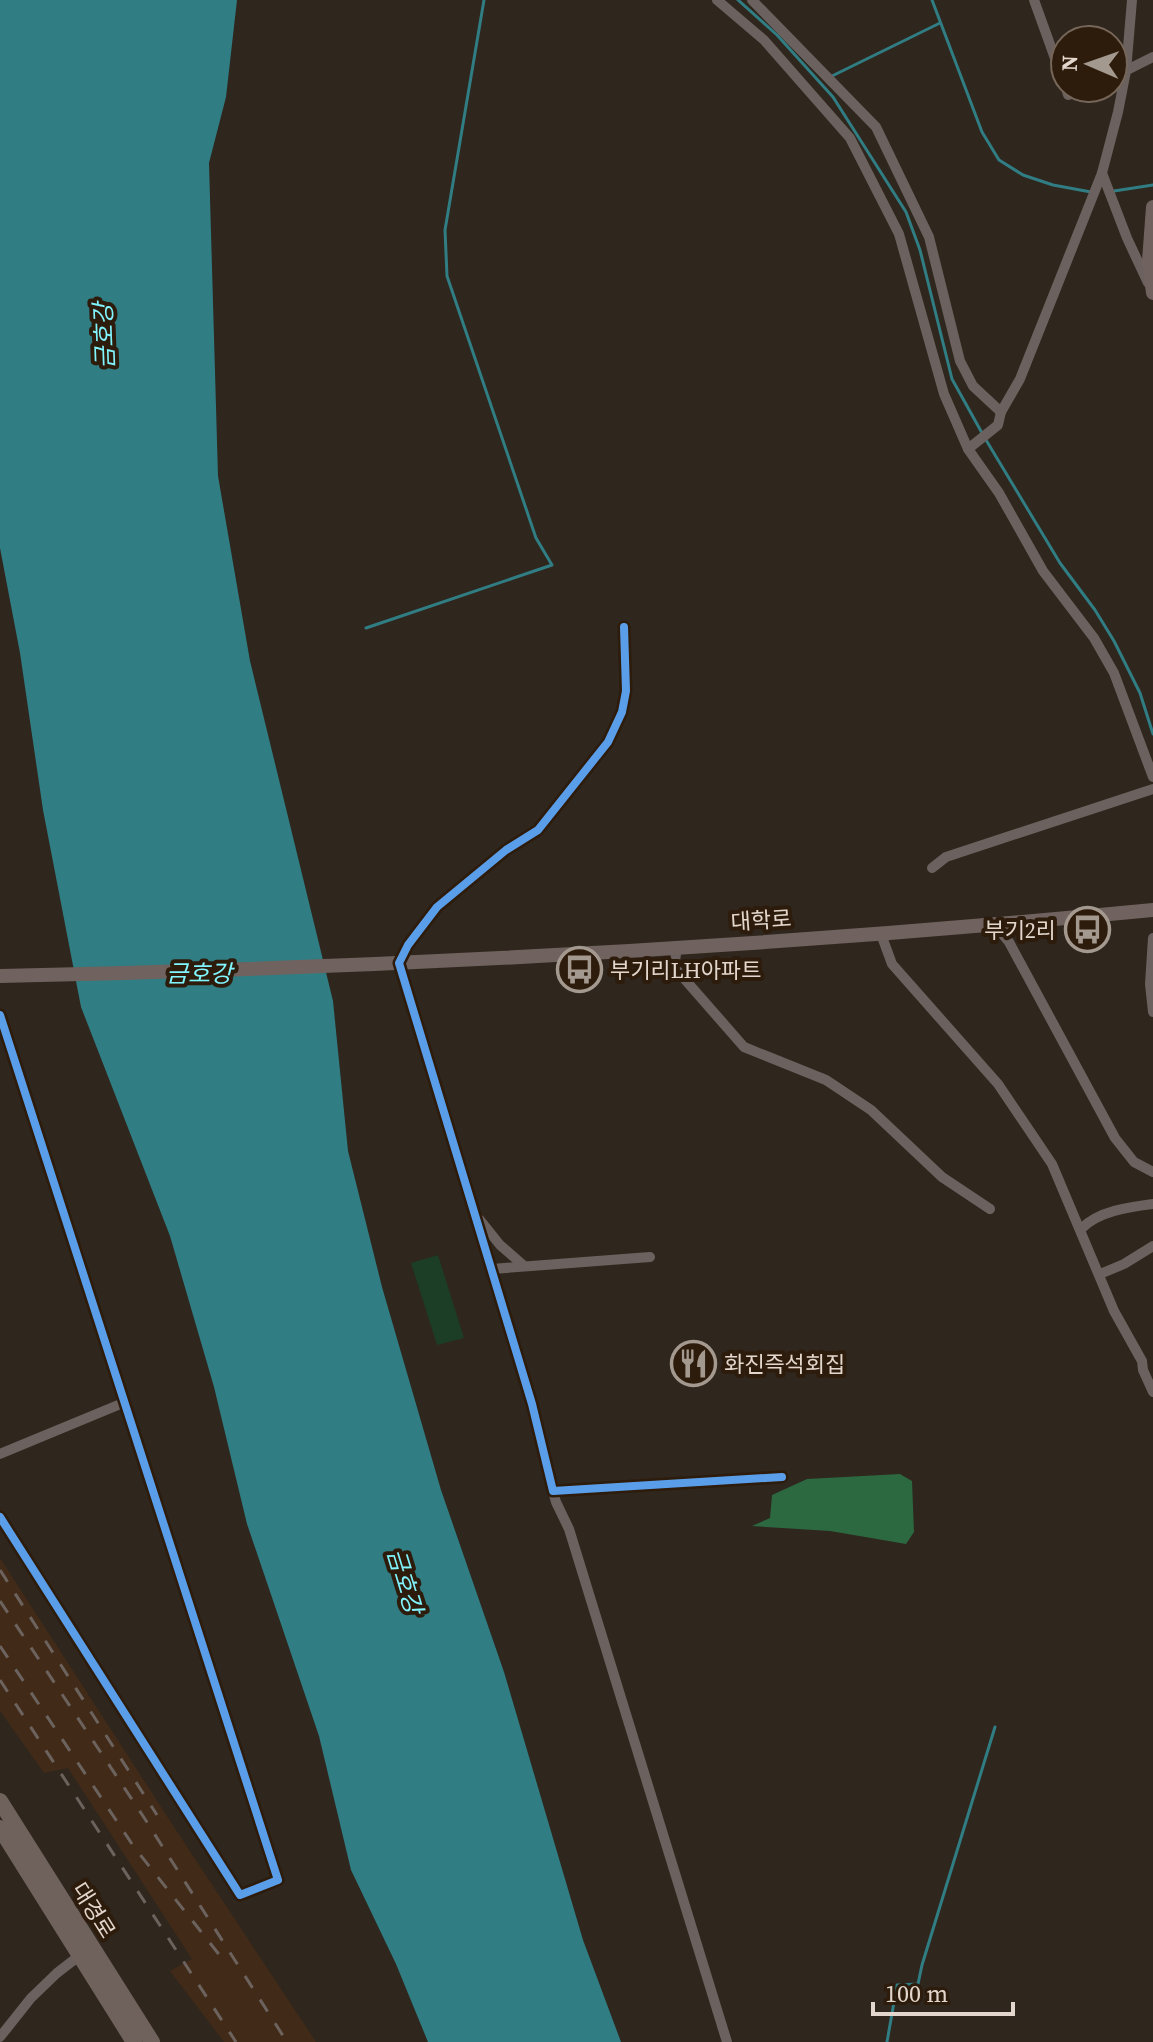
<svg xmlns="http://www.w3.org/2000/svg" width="1153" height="2042" viewBox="0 0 1153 2042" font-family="'Source Serif 4','Noto Sans KR',serif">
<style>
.built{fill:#412b18}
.green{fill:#1c3d26}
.forest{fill:#2c6840}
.water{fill:#307d83}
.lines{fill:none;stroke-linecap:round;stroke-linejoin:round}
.stream{stroke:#307d83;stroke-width:3}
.street{stroke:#6b615e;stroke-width:10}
.secondary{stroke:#70625e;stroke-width:14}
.primary{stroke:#6f615c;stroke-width:16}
.rail{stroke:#6d635e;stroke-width:3;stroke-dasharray:14 14;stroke-linecap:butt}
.cycleway-casing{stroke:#2d1b0b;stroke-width:13}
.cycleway{stroke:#5a9eea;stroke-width:8}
.labels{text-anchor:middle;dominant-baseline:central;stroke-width:8;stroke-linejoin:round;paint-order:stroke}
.street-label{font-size:22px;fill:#e3d7cd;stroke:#2d1b0b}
.poi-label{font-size:22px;fill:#e3d7cd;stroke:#2d1b0b;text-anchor:start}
.water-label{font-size:24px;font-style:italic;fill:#81f4fd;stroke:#2d1b0b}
</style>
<rect width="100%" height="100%" fill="#2f261d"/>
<polygon class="built" points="0,1558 174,1827 316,2042 224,2042 170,1971 192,1959 68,1768 44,1773 0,1711"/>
<polygon class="green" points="438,1255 464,1338 437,1345 411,1263"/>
<polygon class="forest" points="900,1474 912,1481 914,1532 906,1544 830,1531 752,1526 770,1518 772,1495 807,1479"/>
<polygon class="water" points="0,0 237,0 226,97 209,163 218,476 250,661 333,1001 348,1151 382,1287 441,1490 504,1672 583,1940 621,2042 428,2042 396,1964 351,1870 319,1736 247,1524 214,1387 170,1236 81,1007 43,810 20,653 0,548"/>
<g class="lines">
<g class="stream">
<polyline points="738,0 777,35 833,97 906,212 920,250 952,379 982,433"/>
<polyline points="932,0 982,132 999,160 1023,175 1053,185 1091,192"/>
<polyline points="832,76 940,23"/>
<polyline points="1114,191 1153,185"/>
<polyline points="986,440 1060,563 1095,610 1114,641 1140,693 1153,734"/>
<polyline points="366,628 552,565 536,538 447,276 445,230 484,0"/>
<polyline points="887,2042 897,1985 918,1984 922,1965 995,1727"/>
</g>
<g class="street">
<polyline points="717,0 764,40 850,138 899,234 944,394 968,449 999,493 1043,571 1094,638 1114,673 1153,777"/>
<polyline points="752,0 876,127 929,237 960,361 973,386 1001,412"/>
<polyline points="1034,0 1065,86"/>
<polyline points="1053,51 1065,52"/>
<polyline points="1113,77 1153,57"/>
<polyline points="1066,88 1068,95 1086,88"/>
<polyline points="1102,173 1127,238 1148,283"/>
<polyline points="968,449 998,425 1001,412 1020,379 1102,173 1118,112 1126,71 1132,0"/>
<polyline points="624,627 626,691 622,712 608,742 538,830 506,850 437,907 408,945 399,963 532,1404 553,1491 782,1477"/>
<polyline points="932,868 946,857 1153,789"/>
<polyline points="995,925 1009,942 1115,1138 1134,1162 1153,1172"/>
<polyline points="881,934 892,964 998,1084 1052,1164 1114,1311 1142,1361 1143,1370 1153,1392"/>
<polyline points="1153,938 1150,984 1153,1012"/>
<polyline points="677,948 674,967 744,1047 826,1080 871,1110 942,1177 990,1209"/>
<polyline points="0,1015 278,1880 240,1895 0,1517"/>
<polyline points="480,1220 500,1245 523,1265"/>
<path d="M1081,1229C1098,1211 1129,1207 1153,1204"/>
<polyline points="492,1269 650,1257"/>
<polyline points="1100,1274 1124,1264 1153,1246"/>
<polyline points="0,1454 123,1403"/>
<polyline points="553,1491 556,1502 569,1529 727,2042"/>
<polyline points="0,2037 31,1998 57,1973 79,1956"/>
</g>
<g class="secondary">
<polyline points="1153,207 1149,261 1153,293"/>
<path d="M0,976C385,968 770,947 1153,910"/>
</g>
<g class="primary">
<polyline points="0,1801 152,2042"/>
<polyline points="0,1828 134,2042"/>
</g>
<g class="rail">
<polyline points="0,1570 157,1815"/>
<polyline points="0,1601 143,1816 287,2042"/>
<polyline points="0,1646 134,1847 225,1962"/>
<polyline points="0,1680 236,2042"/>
</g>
<defs>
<g id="cycleway">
<polyline points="624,627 626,691 622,712 608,742 538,830 506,850 437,907 408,945 399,963 532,1404 553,1491 782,1477"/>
<polyline points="0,1015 278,1880 240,1895 0,1517"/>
</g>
</defs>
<use href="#cycleway" class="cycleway-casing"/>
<use href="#cycleway" class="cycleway"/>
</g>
<defs>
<symbol id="bus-ring" viewBox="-11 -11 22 22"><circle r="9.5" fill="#2d1b0b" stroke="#a4998f" stroke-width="1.5"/><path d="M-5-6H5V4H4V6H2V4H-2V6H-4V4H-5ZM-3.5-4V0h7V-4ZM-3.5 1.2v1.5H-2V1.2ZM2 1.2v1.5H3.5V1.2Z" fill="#a4998f"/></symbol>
<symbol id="restaurant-ring" viewBox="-11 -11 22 22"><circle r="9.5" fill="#2d1b0b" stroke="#a4998f" stroke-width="1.5"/><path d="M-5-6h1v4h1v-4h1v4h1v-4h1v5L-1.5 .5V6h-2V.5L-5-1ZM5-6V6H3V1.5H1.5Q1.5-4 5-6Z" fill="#a4998f"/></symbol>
</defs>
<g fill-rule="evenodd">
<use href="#bus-ring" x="1062" y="904" width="51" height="51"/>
<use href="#bus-ring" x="554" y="944" width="51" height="51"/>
<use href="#restaurant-ring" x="668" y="1338" width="51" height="51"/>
</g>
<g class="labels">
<g class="street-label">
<text transform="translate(761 920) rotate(-4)">대학로</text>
<text transform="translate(94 1910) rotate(58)">대경로</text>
</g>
<g class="poi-label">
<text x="1056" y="930" text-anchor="end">부기2리</text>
<text x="610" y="970">부기리LH아파트</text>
<text x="724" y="1364">화진즉석회집</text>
</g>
<g class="water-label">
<text transform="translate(104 336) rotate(-92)">금호강</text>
<text x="199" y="973">금호강</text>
<text transform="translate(405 1581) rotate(73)">금호강</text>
</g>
</g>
<g transform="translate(1089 64) rotate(272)"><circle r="38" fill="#2d1b0b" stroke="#766659" stroke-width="2"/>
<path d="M0-6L14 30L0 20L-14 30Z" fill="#a4998f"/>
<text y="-12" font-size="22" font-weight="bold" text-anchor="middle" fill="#e3d7cd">N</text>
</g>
<path d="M873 2002v12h140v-12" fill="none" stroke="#e3d7cd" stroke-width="4"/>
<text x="885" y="2002" font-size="24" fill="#e3d7cd" stroke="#2d1b0b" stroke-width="6" paint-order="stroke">100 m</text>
</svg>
